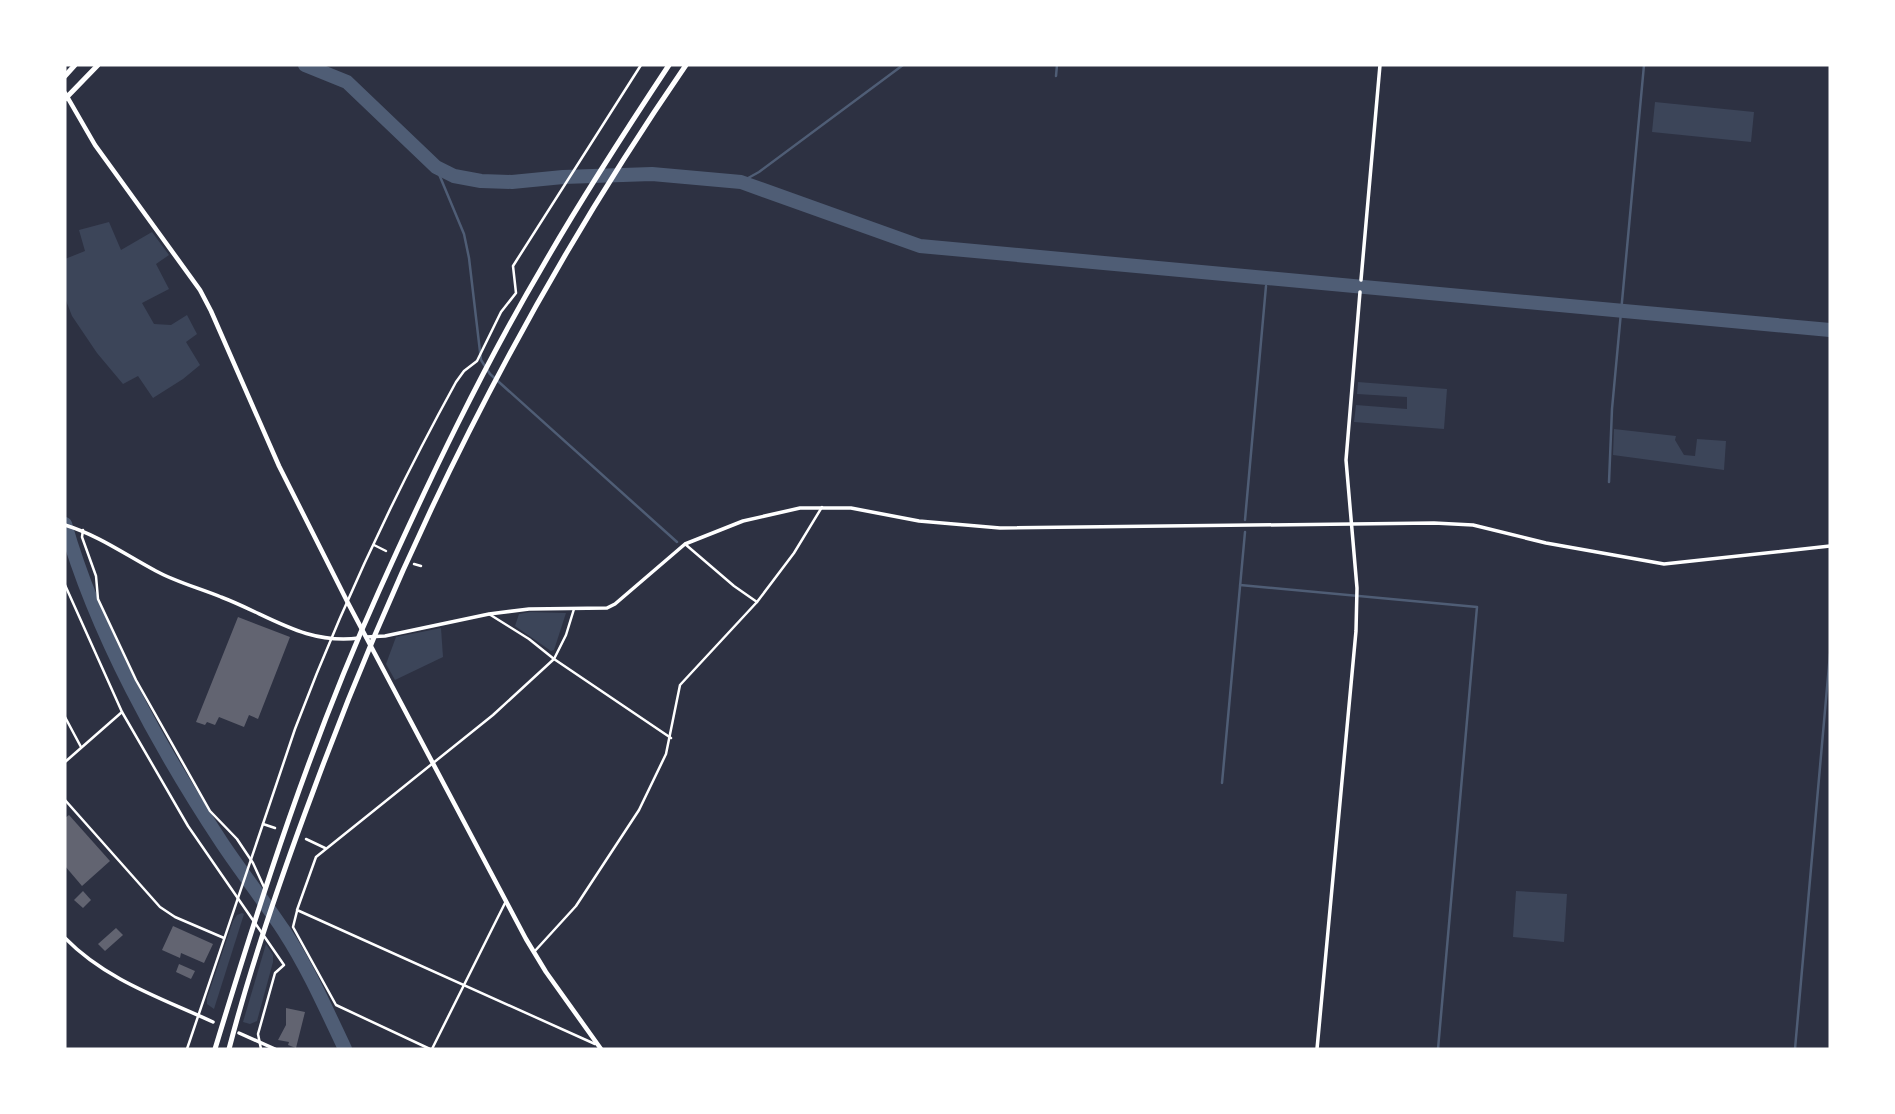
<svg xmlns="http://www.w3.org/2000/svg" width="1895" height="1114" viewBox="0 0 1895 1114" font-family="'Golos Text',sans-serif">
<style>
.green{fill:#3c4559}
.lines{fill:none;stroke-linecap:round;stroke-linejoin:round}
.stream{stroke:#4f5d75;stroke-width:2.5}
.river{stroke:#4f5d75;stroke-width:14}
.building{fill:#626471}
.minor{stroke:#fff;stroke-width:2.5}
.tertiary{stroke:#fff;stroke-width:3.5}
.secondary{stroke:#fff;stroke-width:4.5}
.primary{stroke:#fff;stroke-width:5}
.motorway{stroke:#fff;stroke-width:5}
</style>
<rect width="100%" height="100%" fill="#2d3142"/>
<g class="green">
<polygon points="1655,102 1754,112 1751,142 1652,132"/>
<polygon points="109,222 121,250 152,232 169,255 156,264 169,289 142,303 154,324 171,325 187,315 197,334 186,342 200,365 183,379 153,398 138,376 123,384 97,353 72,316 65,298 65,259 85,251 79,230"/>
<polygon points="1358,382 1447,389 1444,429 1354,422 1356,405 1407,409 1407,397 1357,394"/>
<polygon points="1614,429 1676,436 1675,440 1684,455 1695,456 1697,439 1726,441 1724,470 1613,455"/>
<polygon points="530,612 566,613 554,650 551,651 515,626 519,614"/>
<polygon points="441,628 443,657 395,680 386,664 396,637"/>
<polygon points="1516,891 1567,894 1564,942 1513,937"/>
<polygon points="242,913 244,914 214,1009 207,1004 207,998 233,921 237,915"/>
<polygon points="266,944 273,955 273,962 257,1021 250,1024 243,1022"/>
</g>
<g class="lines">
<g class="stream">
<polyline points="1056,76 1057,65"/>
<polyline points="436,167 464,234 469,258 481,360 490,374 677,542"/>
<polyline points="741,182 759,172 903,65"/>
<polyline points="1609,482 1612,409 1644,65"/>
<polyline points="1245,520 1266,286"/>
<polyline points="1240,585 1477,607 1438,1049"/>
<polyline points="1222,783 1245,532"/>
<polyline points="1795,1049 1830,654"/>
</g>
<g class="river">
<polyline points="305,65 347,82 436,167 454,176 481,181 512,182 563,177 652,174 741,182 920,246 1830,330"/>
<path d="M65,524C96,633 160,749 222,843C242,873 264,901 284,931C308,968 326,1009 345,1049"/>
</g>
</g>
<g class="building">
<polygon points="238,617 290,637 258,719 249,715 244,727 219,717 215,725 207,722 205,725 196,722"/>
<polygon points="69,815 110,861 82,886 65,866 65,818"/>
<polygon points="83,891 91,900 83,908 74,900"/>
<polygon points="173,926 213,944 204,963 181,953 180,958 162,950"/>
<polygon points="116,928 123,935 105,951 98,944"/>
<polygon points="179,964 195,971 191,979 176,972"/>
<polygon points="286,1008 305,1012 296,1048 288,1045 289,1042 278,1040 286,1025"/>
</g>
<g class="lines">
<g class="minor">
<polyline points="83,530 82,537 96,576 98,599 136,680 210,811 237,839 253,863 264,887"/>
<polyline points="685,544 734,586 757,602"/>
<polyline points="374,545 386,551"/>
<polyline points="414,564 421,566"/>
<polyline points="65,585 122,712 188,826 284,965 275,973 258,1034 261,1049"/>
<polyline points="574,609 566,635 554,659 493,715 316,857 297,910 595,1044"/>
<polyline points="489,614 529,639 554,659 671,738"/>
<polyline points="65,717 81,747"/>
<polyline points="65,762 122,712"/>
<polyline points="65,800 160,907 175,917 224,938"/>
<polyline points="263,824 275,828"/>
<polyline points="306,839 325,848"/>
<polyline points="297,911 293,927 336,1005 430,1049"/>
<polyline points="534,952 576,906 639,810 666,754 680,685 757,602 794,553 822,507"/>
<path d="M187,1049L295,729C340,610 395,493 456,382L464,371L477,361L501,312L516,293L513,266L641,65"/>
<polyline points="432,1049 506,901"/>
</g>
<g class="tertiary">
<polyline points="1361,280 1380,65"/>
<path d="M65,525C100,536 124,554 156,571C176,582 199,588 221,597C269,615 305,645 359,638"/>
<polyline points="366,637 385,636 489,614 529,609 607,608 615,604 685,544 743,521 800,508 851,508 919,521 1000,528 1434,523 1473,525 1546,543 1664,564 1830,546"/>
<path d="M65,938C106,980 161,998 213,1022"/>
<polyline points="239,1033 275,1049"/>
<polyline points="1317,1049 1356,631 1357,588 1346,460 1360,292"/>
</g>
<polyline class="secondary" points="65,93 95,145 200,290 211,311 279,466 348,603 526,939 546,972 601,1049"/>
<g class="primary">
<polyline points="65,76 75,65"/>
<polyline points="65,99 98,65"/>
</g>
<g class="motorway">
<path d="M215,1049C262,894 312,739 379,591C429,480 482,369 544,264C583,196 626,130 669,65"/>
<path d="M229,1049C252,961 282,874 314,789C408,534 532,289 686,65"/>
</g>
</g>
<rect width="1895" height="1114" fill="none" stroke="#ffffff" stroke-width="133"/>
</svg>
